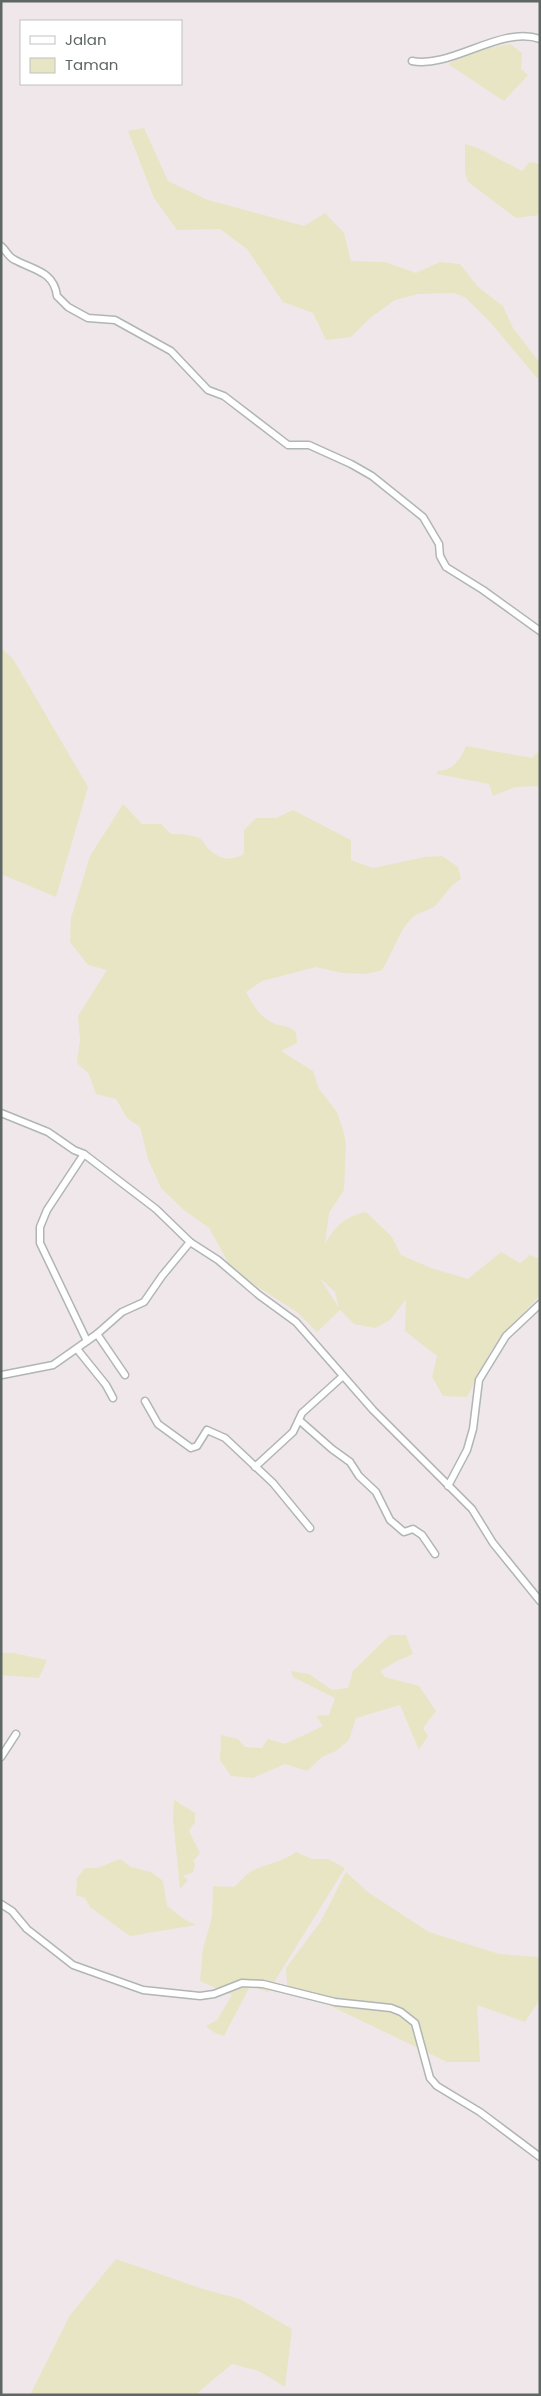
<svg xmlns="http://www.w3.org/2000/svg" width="541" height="2396" viewBox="0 0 541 2396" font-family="Poppins,sans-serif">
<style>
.green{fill:#e7e5c4;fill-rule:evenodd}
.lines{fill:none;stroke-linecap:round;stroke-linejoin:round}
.street-casing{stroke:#afb6b4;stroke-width:9}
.street{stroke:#fff;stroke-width:6}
</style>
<rect width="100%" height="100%" fill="#f0e7ea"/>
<g class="green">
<polygon points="510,44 522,53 521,69 528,75 504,101 448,64 473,51"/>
<polygon points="144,128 168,181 208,200 304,226 325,213 344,233 351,261 385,262 416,273 440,262 460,264 478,287 503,306 513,328 540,363 540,378 537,378 490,322 466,298 454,293 418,294 395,300 370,318 351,337 326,340 313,313 283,302 247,249 220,229 177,230 154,198 128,131"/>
<polygon points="465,144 478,148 522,171 530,162 540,164 540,215 516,218 468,182 465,173"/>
<polygon points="1,648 13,659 88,787 56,897 1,874"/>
<path d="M466,746L532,758L540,750V786L515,787L493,796L489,784L437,774V771C454,770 460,760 466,746Z"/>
<path d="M123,804L142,824H161L171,834C180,834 190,834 199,838C202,839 204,843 206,846C217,859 230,862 244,854V830L256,818H276L293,810L351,840V860L373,868L425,857L442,856L458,867L461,879C449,886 445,895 437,904C431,911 419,911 413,917C398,931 393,953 382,970L366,974L342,973L316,967L262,981L246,992C252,1003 259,1016 271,1022C281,1028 286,1023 296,1032L297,1043L281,1051L313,1071L319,1089L337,1112L344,1133L346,1145L344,1190L329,1213L325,1244C335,1226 346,1216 366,1212L392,1237L401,1255L431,1268L468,1279L501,1252L520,1263L530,1255L540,1259V1295L492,1349L467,1397L443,1396L432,1377L437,1356L405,1331L406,1299L390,1320L375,1328L354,1324L340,1310L317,1332L297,1312L233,1271L209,1228L184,1210L161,1188L148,1159L140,1127L127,1118L116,1099L96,1094L89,1074L77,1063L80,1040L78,1016L107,970L88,965L70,942L71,918L90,856ZM320,1278L335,1292L339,1308Z"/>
<polygon points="390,1635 406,1635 413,1654 397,1661 380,1671 385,1677 419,1686 436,1711 423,1728 428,1736 419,1750 400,1705 356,1718 349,1740 336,1751 322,1757 307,1771 285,1764 253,1778 231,1776 220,1760 221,1735 238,1739 245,1747 262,1748 268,1739 285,1744 323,1726 316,1716 329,1715 335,1698 293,1677 291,1671 309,1674 332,1690 348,1688 353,1671"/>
<polygon points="1,1653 13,1653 47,1660 39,1678 1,1675"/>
<polygon points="174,1800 195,1813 195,1822 189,1831 200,1853 193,1861 195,1864 193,1872 183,1876 188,1880 180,1889 173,1818"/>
<path d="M296,1852L312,1859H328L345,1868L268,1992L250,1986L224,2036L213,2032L206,2026L217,2020L232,1995L200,1981L203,1949L212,1917L213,1886L234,1887C240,1882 246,1874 252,1871C267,1863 283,1862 296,1852Z"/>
<polygon points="120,1859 131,1867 151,1872 163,1881 167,1906 184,1919 196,1925 130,1936 90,1907 85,1898 76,1895 77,1878 85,1868 97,1868"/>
<polygon points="346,1872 369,1893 429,1932 499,1954 540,1957 540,1999 525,2022 477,2005 480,2062 447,2062 287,1985 286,1968 321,1921"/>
<polygon points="116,2259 203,2289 240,2299 292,2329 285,2387 259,2371 232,2364 195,2395 30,2395 70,2315"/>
</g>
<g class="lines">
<defs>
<g id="street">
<path d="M412,61C451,69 501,25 540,39"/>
<path d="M1,246C7,251 8,257 15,260C33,270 54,271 57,296L68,307L88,318L115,320L171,351L208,390L224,396L288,445H309L351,464L372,476L423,517L439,544L440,556L446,567L483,590L540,631"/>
<polyline points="1,1113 48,1132 74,1150 84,1154 156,1209 190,1242 218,1260 259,1295 296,1322 373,1410 472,1509 493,1543 540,1601"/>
<polyline points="84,1154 47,1210 40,1227 40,1243 87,1341"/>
<polyline points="97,1334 125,1375"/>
<polyline points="77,1349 106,1385 113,1398"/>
<polyline points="2,1375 53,1365 97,1334 122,1312 144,1302 162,1276 190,1242"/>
<polyline points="145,1401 158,1424 191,1448 197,1446 207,1430 225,1438 273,1483 310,1528"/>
<polyline points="299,1420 332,1449 350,1462 359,1476 376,1492 390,1520 404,1532 413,1529 422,1535 435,1554"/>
<polyline points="255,1467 293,1432 302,1413 343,1376"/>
<polyline points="448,1486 467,1450 473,1429 479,1380 506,1336 540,1304"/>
<polyline points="1,1757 16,1734"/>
<polyline points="1,1904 12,1911 27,1929 73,1965 143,1990 200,1996 214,1994 242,1983 263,1984 335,2002 391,2008 401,2012 415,2023 430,2078 437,2086 480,2112 540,2157"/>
</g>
</defs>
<use href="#street" class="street-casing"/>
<use href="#street" class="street"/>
</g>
<rect width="541" height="2396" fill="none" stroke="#5e6763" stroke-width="5"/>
<rect x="20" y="20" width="162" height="65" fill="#ffffff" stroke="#bfc2c1"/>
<rect x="30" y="36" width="25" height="8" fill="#ffffff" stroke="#bfc2c1"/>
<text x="65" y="45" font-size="15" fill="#5e6763">Jalan</text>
<rect x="30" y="58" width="25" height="15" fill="#e7e5c4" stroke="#bfc2c1"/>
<text x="65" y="70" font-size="15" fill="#5e6763">Taman</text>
</svg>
